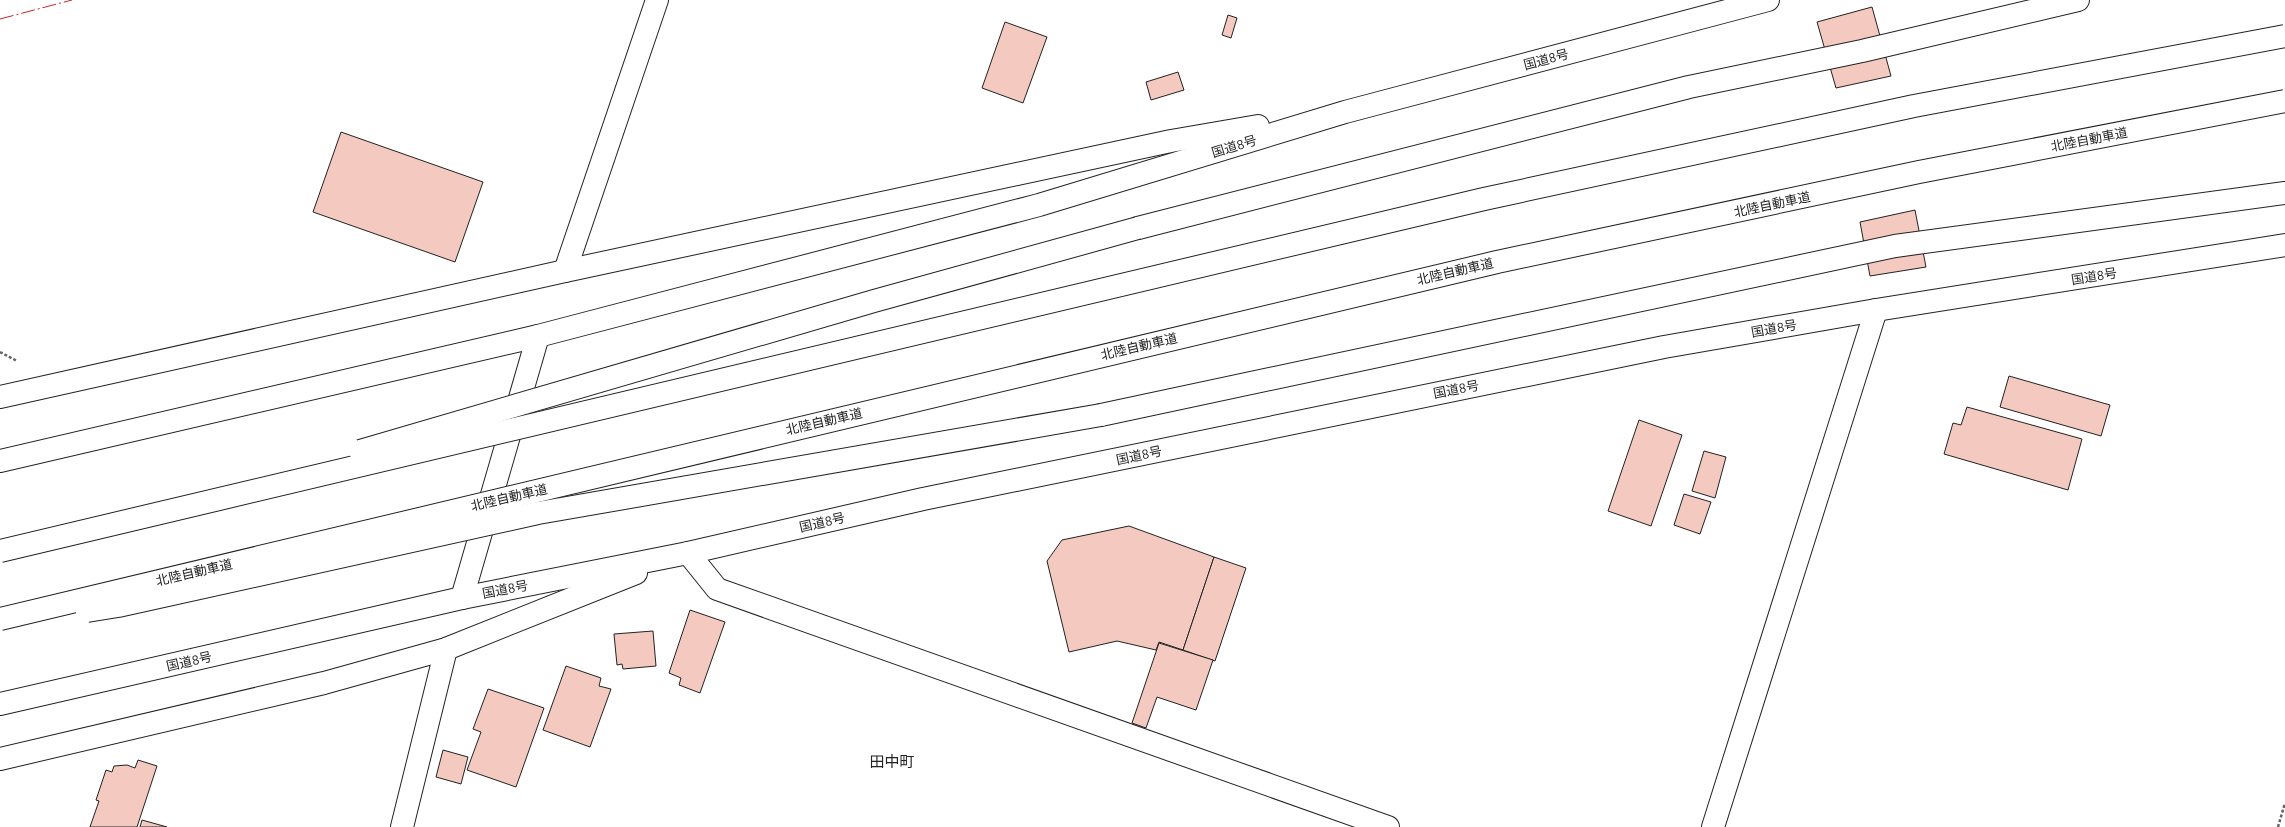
<svg xmlns="http://www.w3.org/2000/svg" width="2285" height="827" viewBox="0 0 2285 827" font-family="Ubuntu,'Noto Sans JP',sans-serif">
<style>
.building{fill:#f3c9c0;stroke:#222}
.lines{fill:none;stroke-linecap:round;stroke-linejoin:round}
.minor-casing{stroke:#222;stroke-width:24}
.trunk-casing{stroke:#222;stroke-width:24}
.motorway-casing{stroke:#222;stroke-width:24}
.path{stroke:#646464;stroke-width:2.5;stroke-dasharray:3 2;stroke-linecap:butt}
.minor{stroke:#fff;stroke-width:22}
.trunk{stroke:#fff;stroke-width:22}
.motorway{stroke:#fff;stroke-width:22}
.motorway-bridge-casing{stroke:#222;stroke-width:24;stroke-linecap:butt}
.motorway-bridge{stroke:#fff;stroke-width:22}
.power{stroke:#c62828;stroke-width:1;stroke-dasharray:14 3 2 3;stroke-linecap:butt}
.labels{text-anchor:middle;dominant-baseline:central;stroke-width:3;stroke-linejoin:round;paint-order:stroke}
.street-label{font-size:13px;fill:#222;stroke:#fff}
.quarter-label{font-size:15px;fill:#222;stroke:#fff}
</style>
<rect width="100%" height="100%" fill="#fff"/>
<g class="building">
<polygon points="1872,7 1891,76 1836,88 1817,22"/>
<polygon points="1228,15 1237,18 1231,38 1222,35"/>
<polygon points="1005,22 1047,37 1023,103 982,88"/>
<polygon points="1178,72 1184,90 1151,100 1146,82"/>
<polygon points="341,132 483,182 455,262 313,212"/>
<polygon points="1915,210 1926,267 1870,276 1860,222"/>
<polygon points="2009,376 2110,405 2101,436 2000,407"/>
<polygon points="1967,407 2082,439 2068,490 1944,454 1953,423 1961,425"/>
<polygon points="1639,420 1682,435 1651,526 1608,511"/>
<polygon points="1704,451 1726,457 1715,498 1692,491"/>
<polygon points="1684,494 1711,502 1700,534 1674,525"/>
<polygon points="1129,526 1214,557 1183,650 1159,642 1156,650 1117,641 1069,652 1047,561 1062,540"/>
<polygon points="1214,557 1246,568 1215,661 1183,650"/>
<polygon points="690,610 725,622 700,693 679,685 681,678 669,673"/>
<polygon points="653,631 656,666 623,669 622,664 617,665 614,634"/>
<polygon points="1159,643 1213,660 1196,710 1157,697 1146,728 1132,723"/>
<polygon points="566,666 601,678 599,686 611,689 590,747 543,730"/>
<polygon points="488,689 544,708 516,787 467,770 481,732 473,729"/>
<polygon points="443,750 468,757 461,784 436,777"/>
<polygon points="138,760 157,766 137,827 90,827 99,801 96,800 106,770 112,772 114,766 127,765 135,768"/>
<polygon points="142,820 167,827 140,827"/>
</g>
<g class="lines">
<defs>
<g id="minor">
<polyline points="565,271 657,0"/>
<polyline points="688,553 717,589 1388,827"/>
<polyline points="462,598 538,336"/>
<polyline points="402,827 446,649"/>
<polyline points="1713,827 1876,310"/>
</g>
<g id="trunk">
<polyline points="0,397 565,271 1171,141 1258,126"/>
<polyline points="0,461 538,336 1039,205 1345,112 1768,0"/>
<polyline points="0,704 462,598 688,553 923,499 1664,347 1876,310 2285,245"/>
<polyline points="0,759 324,683 446,649 636,573"/>
</g>
<g id="motorway">
<polyline points="1138,228 1689,87 1862,51 2078,0"/>
<polyline points="1101,415 1895,246 2285,193"/>
</g>
</defs>
<use href="#minor" class="minor-casing"/>
<use href="#trunk" class="trunk-casing"/>
<use href="#motorway" class="motorway-casing"/>
<g class="path">
<polyline points="0,352 17,361"/>
<polyline points="2278,827 2285,803"/>
</g>
<use href="#minor" class="minor"/>
<use href="#trunk" class="trunk"/>
<use href="#motorway" class="motorway"/>
<defs>
<g id="motorway-bridge">
<polyline points="360,451 874,301 1138,228"/>
<polyline points="0,551 1484,199 1914,106 2285,36"/>
<polyline points="87,611 118,606 538,513 1101,415"/>
<polyline points="0,619 1497,262 1919,172 2285,101"/>
</g>
</defs>
<use href="#motorway-bridge" class="motorway-bridge-casing"/>
<use href="#motorway-bridge" class="motorway-bridge"/>
<polyline class="power" points="0,19 72,0"/>
</g>
<g class="labels">
<g class="street-label">
<text transform="translate(1546 59) rotate(-15)">国道8号</text>
<text transform="translate(2089 139) rotate(-11)">北陸自動車道</text>
<text transform="translate(1234 146) rotate(-17)">国道8号</text>
<text transform="translate(1772 204) rotate(-12)">北陸自動車道</text>
<text transform="translate(1455 271) rotate(-13)">北陸自動車道</text>
<text transform="translate(2094 276) rotate(-9)">国道8号</text>
<text transform="translate(1774 328) rotate(-10)">国道8号</text>
<text transform="translate(1139 346) rotate(-13)">北陸自動車道</text>
<text transform="translate(1456 389) rotate(-11)">国道8号</text>
<text transform="translate(824 421) rotate(-13)">北陸自動車道</text>
<text transform="translate(1139 455) rotate(-12)">国道8号</text>
<text transform="translate(509 497) rotate(-13)">北陸自動車道</text>
<text transform="translate(822 522) rotate(-13)">国道8号</text>
<text transform="translate(194 572) rotate(-13)">北陸自動車道</text>
<text transform="translate(505 589) rotate(-11)">国道8号</text>
<text transform="translate(189 661) rotate(-13)">国道8号</text>
</g>
<g class="quarter-label">
<text x="892" y="761">田中町</text>
</g>
</g>
</svg>
